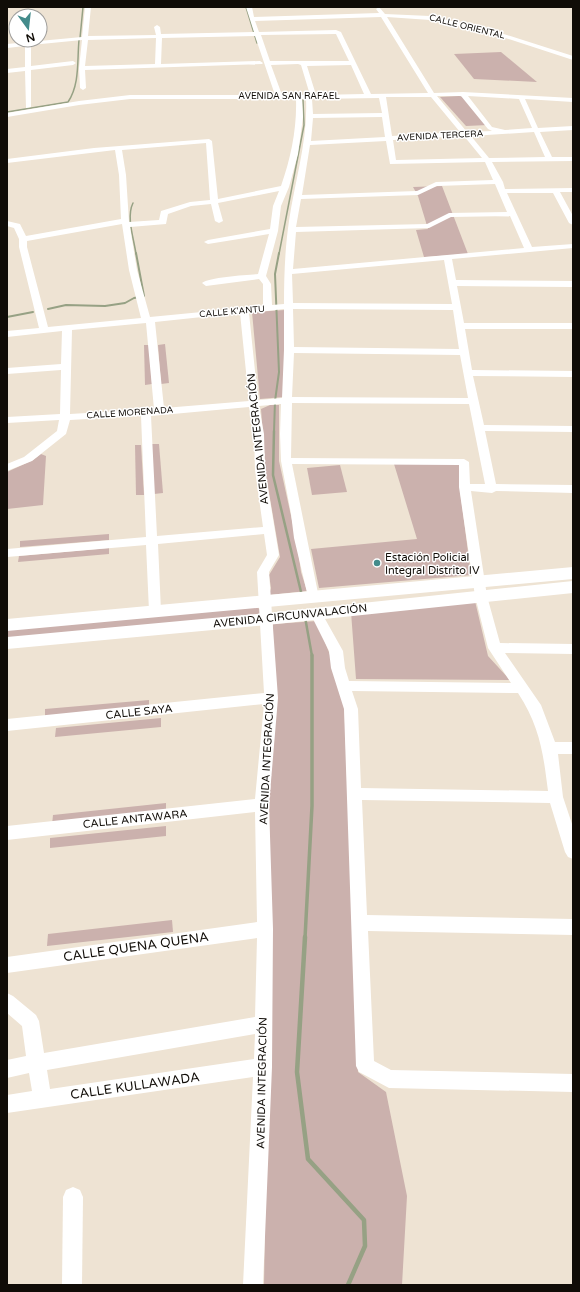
<svg xmlns="http://www.w3.org/2000/svg" width="580" height="1292" viewBox="0 0 580 1292" font-family="'Varela Round',sans-serif">
<style>
.green{fill:#cbb1ad}
.lines{fill:none;stroke-linecap:round;stroke-linejoin:round}
.stream-far4{stroke:#96a184;stroke-width:1.5}
.stream-far3{stroke:#96a184;stroke-width:2}
.stream-far2{stroke:#96a184;stroke-width:2.5}
.stream-far1{stroke:#96a184;stroke-width:3.5}
.stream{stroke:#96a184;stroke-width:4.5}
.minor{fill:#fff;fill-rule:evenodd}
.major{fill:#fff;fill-rule:evenodd}
.poi-dot{fill:#438b8b;stroke:#fff;stroke-width:1.5}
.labels{text-anchor:middle;dominant-baseline:central;stroke-width:3;stroke-linejoin:round;paint-order:stroke}
.far-street-label{font-size:9px;fill:#100c07;stroke:#fff}
.street-label{font-size:11px;fill:#100c07;stroke:#fff}
.poi-label{font-size:11px;fill:#100c07;stroke:#fff;text-anchor:start}
.near-street-label{font-size:13px;fill:#100c07;stroke:#fff}
</style>
<rect width="100%" height="100%" fill="#eee3d3"/>
<g class="green">
<polygon points="501,52 537,82 474,79 454,54"/>
<polygon points="459,96 466,97 488,125 466,126 440,97"/>
<polygon points="442,186 468,254 424,257 416,230 428,229 418,196 413,187"/>
<polygon points="285,310 284,397 260,399 252,312"/>
<polygon points="165,344 169,383 161,384 158,345"/>
<polygon points="144,345 149,345 152,384 145,385"/>
<polygon points="270,405 279,405 279,461 297,543 301,572 307,591 269,595 271,588 269,575 280,557 266,475 261,409"/>
<polygon points="151,444 159,444 163,493 154,494"/>
<polygon points="135,445 141,445 144,495 136,495"/>
<polygon points="41,454 46,456 43,505 7,509 7,472 33,460"/>
<polygon points="462,462 459,482 471,575 319,588 311,549 417,539 394,464"/>
<polygon points="340,465 347,492 312,495 307,468"/>
<polygon points="109,534 109,540 20,547 20,541"/>
<polygon points="109,548 109,554 18,562 19,556"/>
<polygon points="475,601 488,656 510,680 356,679 351,612"/>
<polygon points="256,607 260,609 260,613 257,615 7,639 7,630"/>
<polygon points="317,621 330,655 344,698 358,1072 386,1092 407,1196 402,1285 264,1285 270,928 269,800 273,624"/>
<polygon points="149,700 149,708 45,718 45,709"/>
<polygon points="161,718 161,727 55,737 56,728"/>
<polygon points="166,803 166,813 52,825 53,815"/>
<polygon points="166,826 166,836 50,848 50,838"/>
<polygon points="172,920 173,932 47,946 48,934"/>
</g>
<g class="lines">
<g class="stream-far4">
<polyline points="246,7 257,43"/>
<polyline points="80,38 83,7"/>
<path d="M7,112L68,102C80,84 77,61 79,40"/>
<path d="M133,203C126,217 134,239 136,254"/>
<polyline points="279,254 304,125 303,100"/>
</g>
<g class="stream-far3">
<polyline points="48,309 66,305 105,306 125,303 134,298 144,296 136,253"/>
<polyline points="7,317 33,312"/>
<polyline points="274,432 275,401 279,372 275,274 279,253"/>
</g>
<g class="stream-far2">
<polyline points="274,431 273,475 302,596"/>
<polyline points="305,617 312,656"/>
</g>
<polyline class="stream-far1" points="305,938 312,806 312,655"/>
<polyline class="stream" points="305,937 297,1072 308,1159 364,1220 365,1246 348,1285"/>
<g class="minor">
<path d="M85,7H91L88,36L156,35L154,27L157,25L160,27L161,34L254,32L246,7H252L254,17L379,13L376,9L379,7L385,14L430,16L488,29L573,56V60L487,32L430,20L387,17L434,93L463,92L573,98V102L525,99L538,128L573,126V130L540,132L552,157H573V161L492,162L503,182L505,189L573,188V192H560L573,216V225L569,223L553,193H507L532,247L573,244V248L452,259L456,280L573,281V287L457,286L464,323H573V329H465L472,370L573,371V377L473,376L484,425L573,426V432L485,431L496,484L573,485V493L496,491L492,493L471,491L487,596L500,643L573,644V654L505,653L541,705L555,742H573V754H558L563,797L573,827V859L568,857L565,852L550,803L362,800L367,915L573,919V935L368,931L374,1061L391,1070L573,1074V1092L389,1088L359,1072L356,1066L344,709L331,668L329,651L310,613L312,610L316,608L320,610L343,651L345,668L349,681L511,683L488,648L475,596L459,487V465L292,464L319,598L317,601L313,602L309,601L294,538L291,514L281,461L280,434L281,404L259,406L264,434L265,470L279,555L269,572L278,698L269,805L273,929L272,1067L263,1285H243L253,1077L7,1113V1095L32,1091L29,1073L7,1078V1060L26,1056L22,1026L7,1013V993L13,996L36,1015L39,1021L44,1053L255,1017L257,938L7,973V957L257,922L255,812L7,840V826L255,799L264,704L7,731V719L264,693L257,572L267,555L264,534L158,544L161,611L159,614L155,616L151,614L149,611L146,545L7,557V549L146,537L141,416L70,420L66,434L32,461L7,471V464L24,457L57,431L59,420L7,423V417L60,414L61,370L7,374V368L61,364L62,331L7,337V331L39,328L19,247V239L14,228L7,226V221L20,224L26,236L121,219L119,175L115,150L7,163V159L94,148L209,139L212,141L218,199L281,186C291,158 297,128 296,99H130L79,105L7,117V113L79,101L130,95H275L255,36L162,38L161,64L260,61L263,63L262,64L85,70L86,88L83,90L80,88L79,68L82,40L31,45V66L73,61L76,63L73,65L31,70V107L26,108L25,71L7,73V69L25,67V46L7,48V44L82,37ZM381,17L428,93L371,94L341,32L336,30L259,32L255,21ZM336,34L349,61H270L261,35ZM156,38L155,64L85,66L88,40ZM298,64L301,65L310,95H282L271,65ZM351,65L364,94L316,95L307,66ZM437,96H461L488,129L492,131L467,132ZM468,96L519,99L532,128L505,130L492,127ZM386,97H431L460,132L392,136ZM379,98L382,113L313,114L312,99ZM302,99H306C308,140 295,180 289,221C285,248 284,276 284,304L272,305L271,284L266,276L278,231L281,206L289,187L298,154L303,117ZM382,117L385,137L311,141L313,118ZM534,132L545,157L489,158L471,136ZM464,136L482,158L396,160L393,140ZM386,141L390,164L485,162L493,180L436,182L417,191L302,195L310,145ZM206,143L210,200L190,202L161,211L159,220L129,222L126,175L122,150ZM495,184L507,212L449,213L427,224L296,227L301,199L418,195L437,186ZM279,191L273,206L270,229L208,240L204,242L208,244L269,234L258,274C247,275 209,277 202,283L206,286L259,279L263,284V306L150,317L137,270L130,227L166,224L168,214L191,206L211,204L215,221L219,223L223,221L218,203ZM510,216L524,248L293,269L296,232L429,228L451,217ZM122,224L129,270L141,318L48,327L27,247V241ZM444,260L452,304L293,303L292,274ZM284,309V350L282,398L258,400L249,313ZM293,309L453,310L459,349L294,347ZM240,313L249,401L164,408L155,322ZM146,323L154,409L70,414L72,330ZM294,353L460,355L468,398L292,397ZM292,403L469,404L485,484H470L469,462L464,459L291,458ZM249,407L254,434L255,470L263,527L157,536L151,416ZM352,691L518,693C540,727 543,752 548,791L361,788L358,709ZM255,1034L254,1059L50,1089L47,1070Z"/>
<polygon points="73,1187 80,1190 83,1197 82,1285 62,1285 63,1197 66,1190"/>
</g>
<g class="major">
<polygon points="573,567 573,579 7,631 7,619"/>
<polygon points="573,581 573,593 267,625 7,649 7,637 267,613"/>
</g>
</g>
<circle class="poi-dot" cx="377" cy="563" r="4"/>
<g class="labels">
<g class="far-street-label">
<text transform="translate(467 27) rotate(14)">CALLE ORIENTAL</text>
<text x="289" y="96">AVENIDA SAN RAFAEL</text>
<text transform="translate(440 136) rotate(-3)">AVENIDA TERCERA</text>
<text transform="translate(232 312) rotate(-5)">CALLE K'ANTU</text>
<text transform="translate(130 413) rotate(-4)">CALLE MORENADA</text>
</g>
<g class="street-label">
<text transform="translate(258 439) rotate(-96)">AVENIDA INTEGRACIÓN</text>
<text transform="translate(290 616) rotate(-6)">AVENIDA CIRCUNVALACIÓN</text>
<text transform="translate(139 712) rotate(-6)">CALLE SAYA</text>
<text transform="translate(267 759) rotate(-87)">AVENIDA INTEGRACIÓN</text>
<text transform="translate(135 819) rotate(-6)">CALLE ANTAWARA</text>
<text transform="translate(262 1083) rotate(-89)">AVENIDA INTEGRACIÓN</text>
</g>
<g class="poi-label">
<text x="385" y="557">Estación Policial<tspan x="385" dy="13">Integral Distrito IV</tspan></text>
</g>
<g class="near-street-label">
<text transform="translate(136 947) rotate(-8)">CALLE QUENA QUENA</text>
<text transform="translate(135 1086) rotate(-8)">CALLE KULLAWADA</text>
</g>
</g>
<rect width="580" height="1292" fill="none" stroke="#100c07" stroke-width="16"/>
<g transform="translate(28 28) rotate(165)"><circle r="19" fill="#ffffff" stroke="#9f9e9c"/>
<path d="M0-3L7 15L0 10L-7 15Z" fill="#438b8b"/>
<text y="-6" font-size="11" font-weight="bold" text-anchor="middle" fill="#100c07">N</text>
</g>
</svg>
